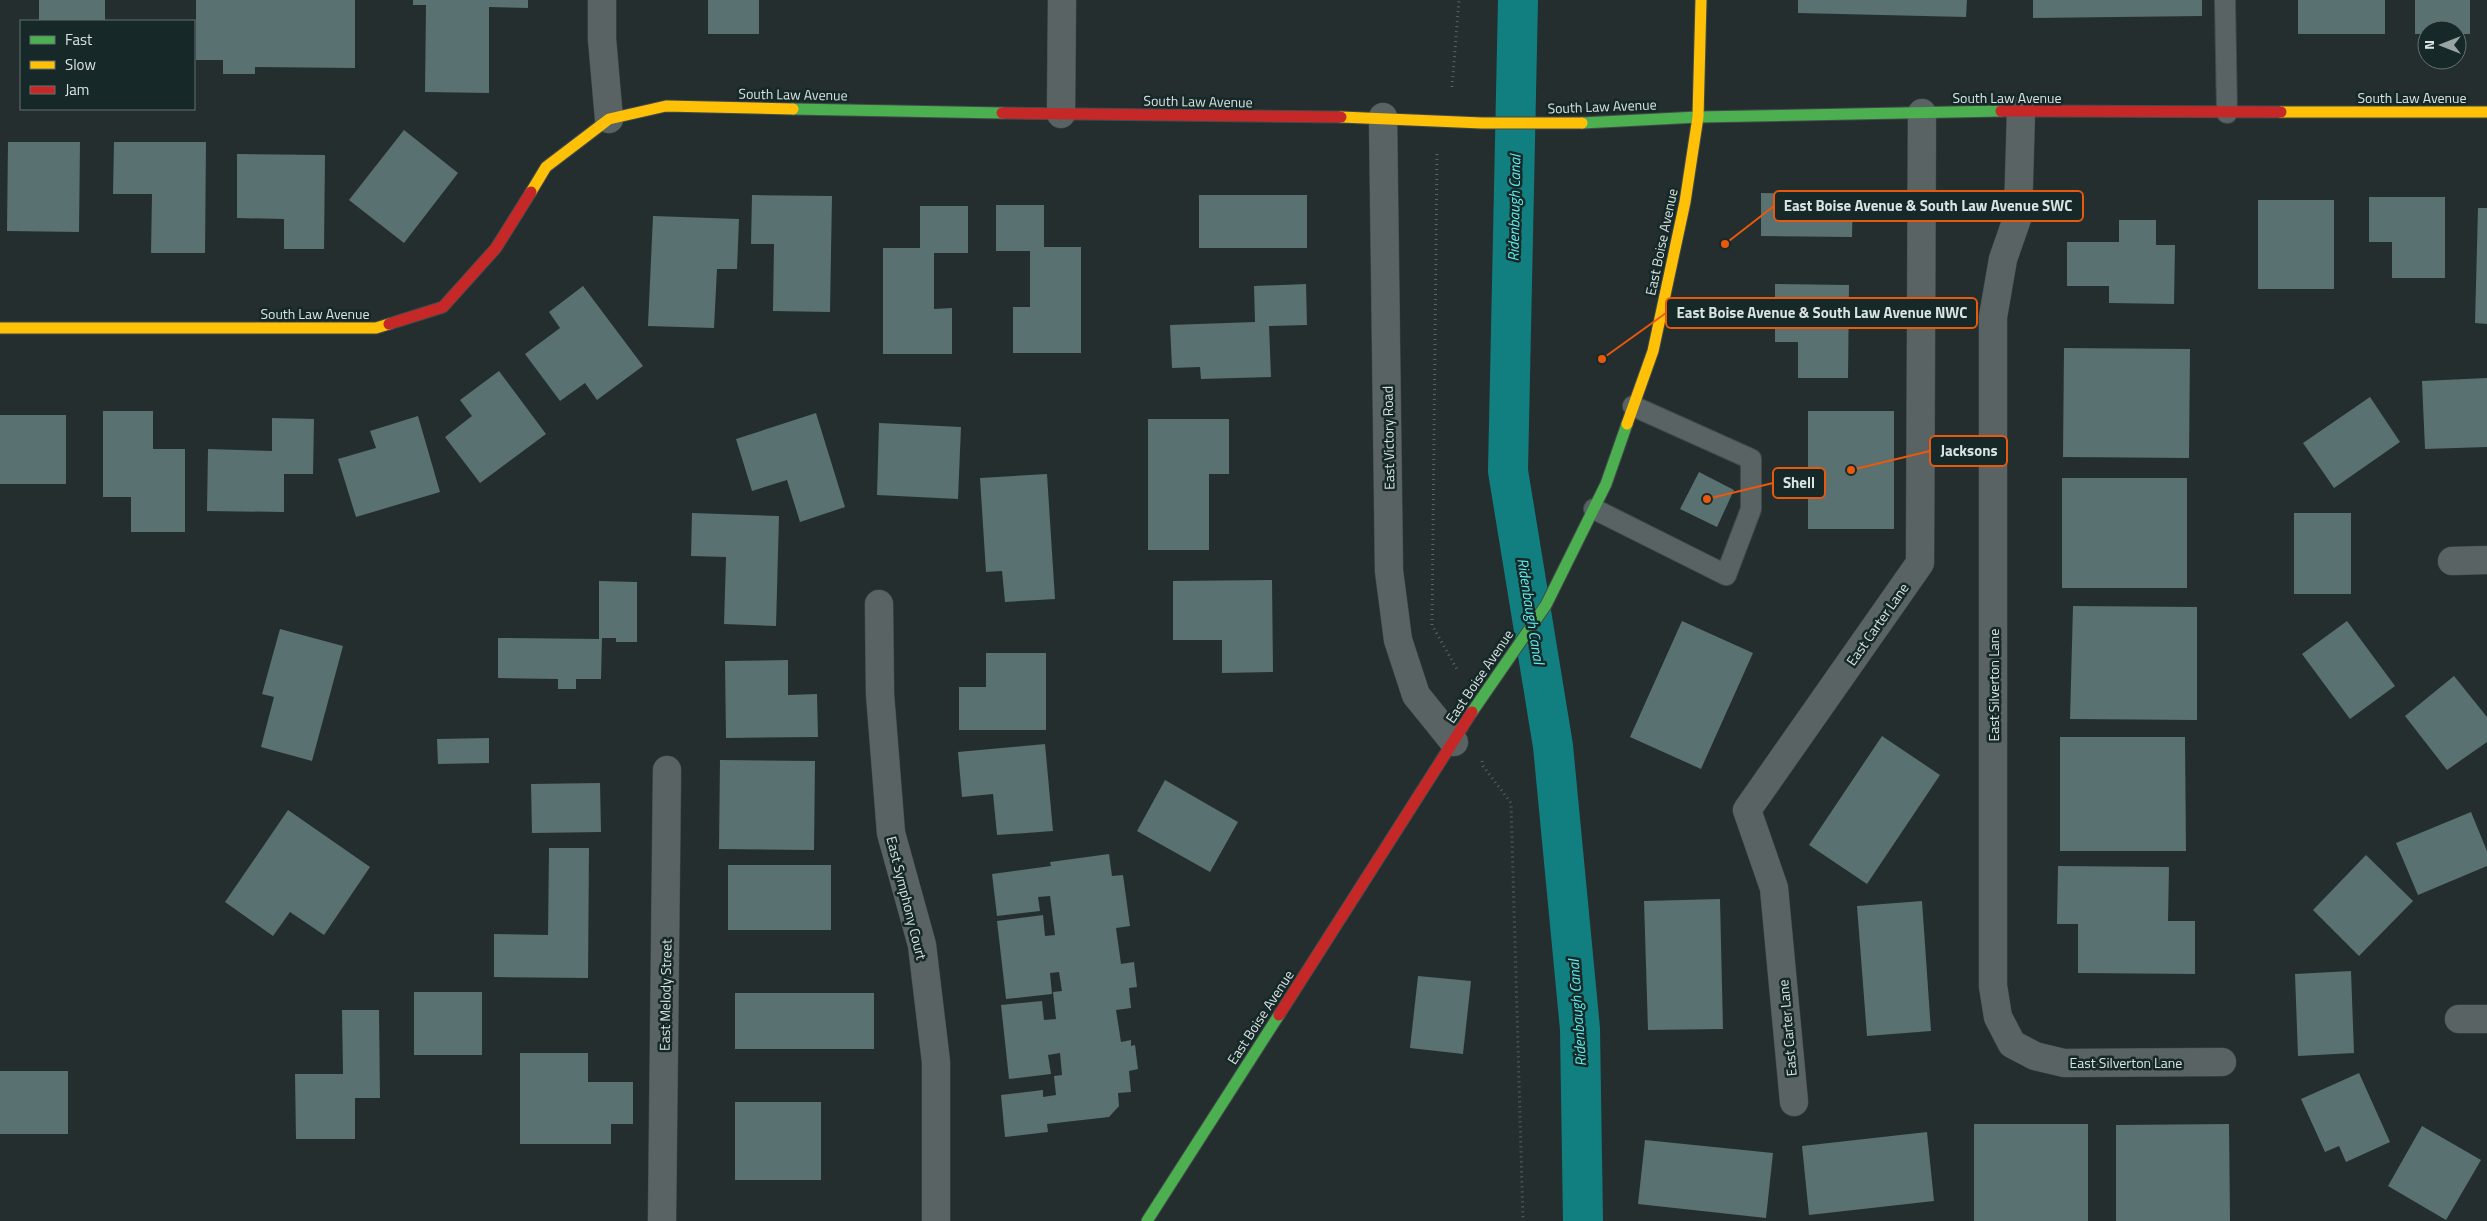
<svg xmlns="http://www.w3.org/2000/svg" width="2487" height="1221" viewBox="0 0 2487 1221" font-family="'Titillium Web',sans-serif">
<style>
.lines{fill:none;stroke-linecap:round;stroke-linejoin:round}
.canal{stroke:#117f80;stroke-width:40}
.building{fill:#597171}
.lane-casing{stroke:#424b4b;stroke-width:22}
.street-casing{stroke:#424b4b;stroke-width:29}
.fast-casing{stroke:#424b4b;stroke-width:13}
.slow-casing{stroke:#424b4b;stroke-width:13}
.jam-casing{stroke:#424b4b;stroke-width:13}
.path{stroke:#5b6363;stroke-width:3;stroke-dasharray:1 4;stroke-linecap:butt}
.lane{stroke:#5a6363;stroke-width:20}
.street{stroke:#5a6363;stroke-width:28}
.fast{stroke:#4caf50;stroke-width:11}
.slow{stroke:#ffc107;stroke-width:11}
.jam{stroke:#c62828;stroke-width:11}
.labels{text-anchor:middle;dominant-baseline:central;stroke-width:5;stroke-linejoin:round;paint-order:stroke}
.street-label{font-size:14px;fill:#d8e3e2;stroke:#162828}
.water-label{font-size:15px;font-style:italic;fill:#5ff1f2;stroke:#162828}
.leader{fill:none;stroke:#e8590c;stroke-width:2}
.callout-dot{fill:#e8590c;stroke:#162828;stroke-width:2}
.callout{fill:#162828;stroke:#e8590c;stroke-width:2}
.callout-label{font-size:15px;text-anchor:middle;font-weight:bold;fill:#d8e3e2}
</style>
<rect width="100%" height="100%" fill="#242e2e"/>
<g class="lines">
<polyline class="canal" points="1518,0 1508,471 1553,746 1580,1029 1583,1221"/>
</g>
<g class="building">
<rect x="39" y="0" width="66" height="21"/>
<polygon points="196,0 355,0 355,68 255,67 255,74 223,74 223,60 196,60"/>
<polygon points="413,0 528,0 528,8 489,7 489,93 425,92 426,5 413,5"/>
<rect x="708" y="0" width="51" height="34"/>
<polygon points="1798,0 1967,0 1966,17 1798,13"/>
<polygon points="2033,0 2202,0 2202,16 2033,18"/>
<rect x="2298" y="0" width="87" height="34"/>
<polygon points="2415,0 2470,0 2470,34 2457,34 2457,30 2427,30 2427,34 2415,34"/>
<polygon points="404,130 458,173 404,243 349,200"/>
<polygon points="8,142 80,142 79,232 7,231"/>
<polygon points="114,142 206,142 205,253 151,253 152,194 113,194"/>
<polygon points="237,154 325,155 324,249 284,249 284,219 237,218"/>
<polygon points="1761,193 1853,194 1852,237 1761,236"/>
<polygon points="752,195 832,196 830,312 773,311 774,244 751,244"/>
<rect x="1199" y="195" width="108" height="53"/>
<polygon points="2369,197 2445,197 2445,278 2392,278 2392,242 2369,242"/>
<rect x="2258" y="200" width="76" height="89"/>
<polygon points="996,205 1044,205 1044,247 1081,247 1081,353 1013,353 1013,307 1030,307 1030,251 996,251"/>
<polygon points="920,206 968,206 968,253 934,253 934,309 952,308 952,354 883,354 883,248 920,248"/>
<polygon points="2478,208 2487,208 2487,324 2475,323"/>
<polygon points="653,216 739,219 737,269 717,269 714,328 648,326"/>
<polygon points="2119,220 2156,220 2156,245 2175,245 2174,304 2109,303 2109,286 2067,286 2067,242 2119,242"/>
<polygon points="1306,284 1307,325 1269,326 1271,377 1201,379 1200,367 1172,368 1170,325 1255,322 1254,286"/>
<polygon points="1775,284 1849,285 1848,378 1798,378 1798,342 1775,342"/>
<polygon points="583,286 643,366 597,400 585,383 560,401 525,354 560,328 549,312"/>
<polygon points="2064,348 2190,349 2189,458 2063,457"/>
<polygon points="499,371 546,434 480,483 445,437 472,416 460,400"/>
<polygon points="2487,378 2487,447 2425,449 2422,381"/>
<polygon points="2370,397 2400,442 2334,488 2303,443"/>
<polygon points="103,411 153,411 153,449 185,449 185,532 131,532 131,497 103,497"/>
<rect x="1808" y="411" width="86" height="118"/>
<polygon points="816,413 845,507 800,522 787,480 752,491 736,439"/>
<rect x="0" y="415" width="66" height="69"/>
<polygon points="418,416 440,492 356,517 338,459 376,448 370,431"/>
<polygon points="272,418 314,419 313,474 284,474 284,512 207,511 208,449 272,451"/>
<polygon points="1148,419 1229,419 1229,474 1209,474 1209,550 1148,550"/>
<polygon points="879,423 961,427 958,499 877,495"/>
<polygon points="1699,472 1734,490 1717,527 1680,509"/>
<polygon points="1047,474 1055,599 1005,602 1002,571 986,572 980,478"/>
<rect x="2062" y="478" width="125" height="110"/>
<polygon points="692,513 779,516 776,626 724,624 726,557 691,556"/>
<rect x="2294" y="513" width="57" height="81"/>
<polygon points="1272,580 1273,672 1222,673 1222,640 1173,640 1173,581"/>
<polygon points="599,581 637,582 637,642 616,642 616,638 602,638 601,679 576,679 576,689 558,689 558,679 498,678 498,638 599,639"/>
<polygon points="2073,606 2197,607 2197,720 2070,719"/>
<polygon points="1682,621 1753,653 1701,769 1630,737"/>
<polygon points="2347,621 2395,686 2350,719 2302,654"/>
<polygon points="280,629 343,646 312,761 261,747 274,697 262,694"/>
<polygon points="986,653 1046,653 1046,730 959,730 959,687 986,687"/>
<polygon points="788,660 788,695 817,694 818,737 726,738 725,661"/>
<polygon points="2454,676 2487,717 2487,742 2447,770 2405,716"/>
<polygon points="1882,736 1940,775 1867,884 1809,845"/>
<polygon points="2060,737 2185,737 2186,851 2060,851"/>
<polygon points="489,738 489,763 438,764 437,739"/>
<polygon points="1045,744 1053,831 997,835 993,794 962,797 958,752"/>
<polygon points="720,760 815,761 814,850 719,849"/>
<polygon points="1165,780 1238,822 1210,872 1137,831"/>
<polygon points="600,783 601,832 532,833 531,784"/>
<polygon points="288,810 370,867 324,935 290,912 273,936 225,902"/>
<polygon points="2471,812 2487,851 2487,866 2418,895 2396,843"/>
<polygon points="549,848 589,848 588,978 494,977 494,934 548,935"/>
<polygon points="1109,854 1112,876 1123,875 1130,926 1116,928 1121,964 1134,962 1137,987 1129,988 1131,1008 1116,1010 1121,1042 1131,1040 1131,1046 1135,1045 1138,1069 1129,1071 1131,1092 1118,1093 1119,1106 1109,1117 1047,1124 1048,1132 1005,1137 1001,1095 1043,1090 1043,1097 1056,1095 1054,1076 1062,1075 1060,1053 1048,1055 1051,1074 1009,1079 1001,1005 1042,1001 1044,1020 1056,1019 1053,992 1062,991 1059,972 1050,973 1052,994 1006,999 997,921 1043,915 1045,936 1055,935 1050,896 1038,897 1040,911 997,916 992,874 1051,866 1050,862"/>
<polygon points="2366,855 2413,901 2359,956 2313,910"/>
<rect x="728" y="865" width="103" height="65"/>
<polygon points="2058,866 2169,867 2168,921 2195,921 2195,974 2078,973 2078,924 2057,924"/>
<polygon points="1720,899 1723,1029 1648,1030 1644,901"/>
<polygon points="1922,901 1931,1031 1867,1036 1857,906"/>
<polygon points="2351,971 2354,1053 2298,1056 2295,974"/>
<polygon points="1418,976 1471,981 1463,1054 1410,1048"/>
<rect x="414" y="992" width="68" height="63"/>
<rect x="735" y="993" width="139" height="56"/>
<polygon points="342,1010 379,1010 380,1098 355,1098 355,1139 296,1139 295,1074 343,1074"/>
<polygon points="520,1053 588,1053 588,1082 633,1082 633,1124 611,1124 611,1144 520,1144"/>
<rect x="0" y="1071" width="68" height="63"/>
<polygon points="2359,1073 2390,1142 2346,1162 2339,1146 2325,1152 2301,1099"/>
<rect x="735" y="1102" width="86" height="78"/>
<rect x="1974" y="1124" width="114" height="97"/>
<polygon points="2229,1124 2230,1221 2116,1221 2116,1125"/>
<polygon points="2422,1126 2481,1160 2446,1220 2388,1186"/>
<polygon points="1927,1132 1934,1201 1809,1215 1802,1146"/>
<polygon points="1645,1140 1773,1153 1766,1218 1638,1204"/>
</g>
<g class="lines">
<defs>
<g id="lane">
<polyline points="2225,0 2227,113"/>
<polyline points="1594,509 1726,575 1751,509 1751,459 1633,406"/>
</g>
<g id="street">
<polyline points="602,0 602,39 609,119"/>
<polyline points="2021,111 2018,216 2003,259 1993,317 1993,986 1998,1017 2012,1044 2035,1056 2064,1063 2222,1062"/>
<polyline points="1061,114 1062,0"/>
<polyline points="1383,117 1389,571 1398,640 1416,695 1454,742"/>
<polyline points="2452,561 2487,560"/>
<polyline points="879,604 880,694 891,833 922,945 936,1062 936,1221"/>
<polyline points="2459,1019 2487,1019"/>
<polyline points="1794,1102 1774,888 1747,810 1920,563 1922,113"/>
<polyline points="662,1221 667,770"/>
</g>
<g id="fast">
<polyline points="793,109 1002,113"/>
<polyline points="1582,123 1698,117 2001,111"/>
<polyline points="1472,712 1546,605 1606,484 1627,424"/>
<polyline points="1147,1221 1279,1015"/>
</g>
<g id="slow">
<polyline points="2281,112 2487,112"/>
<polyline points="1341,117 1482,123 1582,123"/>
<polyline points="531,192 546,167 609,119 666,106 793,109"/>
<polyline points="0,328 376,328 389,324"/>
<polyline points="1627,424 1653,351 1685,202 1698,117 1701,0"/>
</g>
<g id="jam">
<polyline points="2001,111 2281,112"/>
<polyline points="1002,113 1341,117"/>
<polyline points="389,324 443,307 496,248 531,192"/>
<polyline points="1279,1015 1472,712"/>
</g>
</defs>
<use href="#lane" class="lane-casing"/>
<use href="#street" class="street-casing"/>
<use href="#fast" class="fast-casing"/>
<use href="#slow" class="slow-casing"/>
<use href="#jam" class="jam-casing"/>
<g class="path">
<polyline points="1452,87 1459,0"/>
<polyline points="1437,154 1432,625 1458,671"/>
<polyline points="1482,761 1483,766 1511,803 1523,1221"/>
</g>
<use href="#lane" class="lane"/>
<use href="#street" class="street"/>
<use href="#fast" class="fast"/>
<use href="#slow" class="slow"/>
<use href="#jam" class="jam"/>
</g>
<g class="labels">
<g class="street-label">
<text transform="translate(793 94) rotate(1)">South Law Avenue</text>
<text x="2007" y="97">South Law Avenue</text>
<text x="2412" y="97">South Law Avenue</text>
<text transform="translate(1198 101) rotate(1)">South Law Avenue</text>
<text transform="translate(1602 106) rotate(-2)">South Law Avenue</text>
<text transform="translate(1661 242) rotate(-78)">East Boise Avenue</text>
<text x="315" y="313">South Law Avenue</text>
<text transform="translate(1388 438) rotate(-91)">East Victory Road</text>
<text transform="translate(1877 624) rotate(-55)">East Carter Lane</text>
<text transform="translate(1479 676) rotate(-56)">East Boise Avenue</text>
<text transform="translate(1993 685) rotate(-90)">East Silverton Lane</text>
<text transform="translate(907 898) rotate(76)">East Symphony Court</text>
<text transform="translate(665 995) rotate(-89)">East Melody Street</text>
<text transform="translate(1260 1017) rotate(-57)">East Boise Avenue</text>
<text transform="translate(1787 1028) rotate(-95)">East Carter Lane</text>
<text x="2126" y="1062">East Silverton Lane</text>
</g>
<g class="water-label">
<text transform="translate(1514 208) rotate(-89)">Ridenbaugh Canal</text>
<text transform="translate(1531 611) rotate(81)">Ridenbaugh Canal</text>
<text transform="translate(1577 1013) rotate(-94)">Ridenbaugh Canal</text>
</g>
</g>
<path class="leader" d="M1725 244L1774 206M1602 359L1666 313M1851 470L1930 451M1707 499L1773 483"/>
<g class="callout-dot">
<circle cx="1725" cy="244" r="5"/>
<circle cx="1602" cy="359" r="5"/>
<circle cx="1851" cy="470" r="5"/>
<circle cx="1707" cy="499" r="5"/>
</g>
<g class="callout">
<rect x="1774" y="191" width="309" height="30" rx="5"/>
<rect x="1666" y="298" width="311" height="30" rx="5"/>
<rect x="1930" y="436" width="77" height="30" rx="5"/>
<rect x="1773" y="468" width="52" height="30" rx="5"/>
</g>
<g class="callout-label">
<text x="1928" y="211">East Boise Avenue &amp; South Law Avenue SWC</text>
<text x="1822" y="318">East Boise Avenue &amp; South Law Avenue NWC</text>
<text x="1969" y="456">Jacksons</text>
<text x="1799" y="488">Shell</text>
</g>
<rect x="20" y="20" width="175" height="90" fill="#162828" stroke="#647372"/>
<rect x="30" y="36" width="25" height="8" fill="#4caf50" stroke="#647372"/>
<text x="65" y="45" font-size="15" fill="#d8e3e2">Fast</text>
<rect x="30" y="61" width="25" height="8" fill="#ffc107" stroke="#647372"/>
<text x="65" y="70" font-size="15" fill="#d8e3e2">Slow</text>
<rect x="30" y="86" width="25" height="8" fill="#c62828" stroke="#647372"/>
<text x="65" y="95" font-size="15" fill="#d8e3e2">Jam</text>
<g transform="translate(2442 45) rotate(270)"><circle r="24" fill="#162828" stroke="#647372"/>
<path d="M0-4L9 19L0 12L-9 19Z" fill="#99a4a3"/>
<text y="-8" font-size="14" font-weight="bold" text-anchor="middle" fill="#d8e3e2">N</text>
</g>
</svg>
